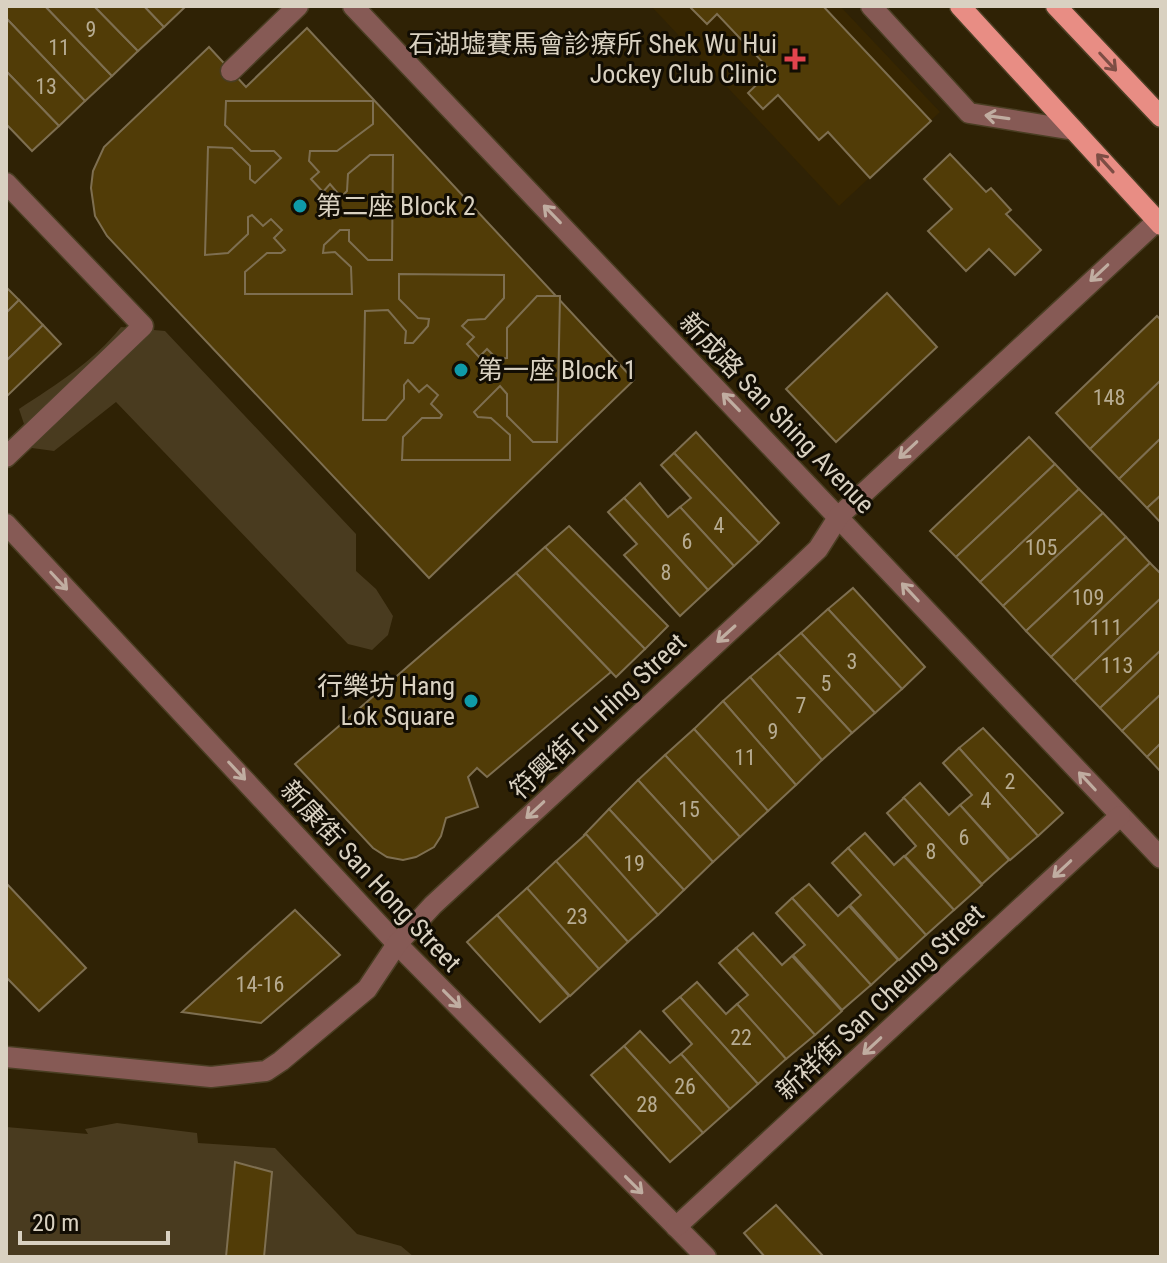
<svg xmlns="http://www.w3.org/2000/svg" width="1167" height="1263" viewBox="0 0 1167 1263" font-family="'Roboto Condensed','Noto Sans SC',sans-serif">
<style>
.built{fill:#372601}
.green{fill:#493b1f}
.building{fill:#513c07;stroke:#7e6f51;stroke-width:2}
.lines{fill:none;stroke-linecap:round;stroke-linejoin:round}
.minor-casing{stroke:#4a3e23;stroke-width:23}
.major-casing{stroke:#4a3e23;stroke-width:23}
.minor{stroke:#865a55;stroke-width:20}
.major{stroke:#e88d84;stroke-width:20}
.oneway{stroke:#7d4d44}
.oneway2{stroke:#c0ada1}
.health-dot{fill:#e0444e;stroke:#120d03;stroke-width:3}
.culture-dot{fill:#0f9aa8;stroke:#120d03;stroke-width:3}
.labels{text-anchor:middle;dominant-baseline:central;stroke-width:6;stroke-linejoin:round;paint-order:stroke}
.number-label{font-size:22px;fill:#b7ac92}
.poi-label{font-size:26px;fill:#d9d1c1;stroke:#120d03;text-anchor:end}
.street-label{font-size:26px;fill:#d9d1c1;stroke:#120d03}
</style>
<rect width="100%" height="100%" fill="#2f2205"/>
<polygon class="built" points="651,6 840,6 940,112 839,206"/>
<g class="green">
<path d="M121,327L165,331L356,534V571L376,589L393,616L388,635L372,650L348,644L116,402L54,451L32,448L19,409C57,384 93,362 121,327Z"/>
<polygon points="117,1123 197,1133 198,1143 275,1148 357,1234 401,1246 414,1257 6,1257 6,1127 88,1134 85,1129"/>
</g>
<g class="building">
<polygon points="6,6 45,6 112,76 85,101 6,18"/>
<polygon points="45,6 94,6 138,51 112,76"/>
<polygon points="94,6 144,6 164,27 138,51"/>
<polygon points="144,6 186,6 164,27"/>
<polygon points="692,6 823,6 931,121 870,178 828,132 819,140 778,95 763,109 748,93 771,71 717,14 707,24 691,8"/>
<polygon points="6,18 85,101 59,126 6,71"/>
<polygon points="307,28 634,380 429,578 107,236 95,216 91,188 93,171 104,147 209,47 246,87"/>
<polygon points="6,71 59,126 32,151 6,124"/>
<polygon points="226,101 373,101 373,124 337,151 310,151 309,161 319,172 311,179 323,192 330,184 341,197 347,191 348,174 370,155 393,155 392,260 368,260 349,241 349,230 340,230 324,245 323,253 335,252 351,267 352,294 245,294 245,272 267,253 281,253 285,250 274,238 282,230 271,219 263,226 252,215 248,217 248,234 228,253 205,255 208,147 232,148 250,166 250,179 255,183 281,158 274,151 251,151 225,125"/>
<polygon points="950,154 986,192 991,188 1011,210 1006,214 1041,250 1015,275 989,249 966,271 928,231 952,209 924,179"/>
<polygon points="399,274 504,275 504,298 485,319 468,320 462,326 474,337 467,344 479,357 487,349 497,359 507,358 507,328 537,296 560,296 557,442 533,442 507,416 507,394 500,386 474,412 478,417 491,418 510,435 510,460 402,460 403,437 422,418 440,418 442,415 431,404 438,395 427,385 419,392 408,380 404,385 404,399 386,420 363,420 365,311 388,310 406,331 405,343 413,343 428,326 429,319 418,318 399,299"/>
<polygon points="6,287 19,300 6,313"/>
<polygon points="887,293 937,347 836,442 786,389"/>
<polygon points="19,300 43,325 6,361 6,313"/>
<polygon points="1157,316 1161,320 1161,380 1090,449 1056,413"/>
<polygon points="43,325 61,344 6,397 6,361"/>
<polygon points="1161,380 1161,438 1119,479 1090,449"/>
<polygon points="696,432 779,523 759,543 674,453"/>
<polygon points="1029,437 1055,464 956,557 930,531"/>
<polygon points="1161,438 1161,495 1147,508 1119,479"/>
<polygon points="674,453 759,543 734,566 680,507 691,498 661,465"/>
<polygon points="1055,464 1079,489 980,582 956,557"/>
<polygon points="640,483 668,517 680,507 734,566 708,590 624,498"/>
<polygon points="1079,489 1103,513 1003,606 980,582"/>
<polygon points="1161,495 1161,523 1147,508"/>
<polygon points="624,498 708,590 680,616 624,555 637,544 608,512"/>
<polygon points="1103,513 1126,537 1026,631 1003,606"/>
<polygon points="569,526 668,626 645,649 545,547"/>
<polygon points="1126,537 1150,563 1051,657 1026,631"/>
<polygon points="545,547 645,649 616,677 516,573"/>
<polygon points="1150,563 1161,574 1161,598 1074,681 1051,657"/>
<polygon points="516,573 611,672 487,777 477,768 468,777 478,807 446,818 441,836 434,847 416,857 403,860 387,857 373,848 295,764"/>
<polygon points="853,588 925,667 902,689 828,609"/>
<polygon points="1161,598 1161,650 1100,708 1074,681"/>
<polygon points="828,609 902,689 875,713 801,633"/>
<polygon points="801,633 875,713 852,733 778,653"/>
<polygon points="1161,650 1161,694 1122,731 1100,708"/>
<polygon points="778,653 852,733 822,760 750,677"/>
<polygon points="750,677 822,760 796,785 723,701"/>
<polygon points="1161,694 1161,743 1147,757 1122,731"/>
<polygon points="723,701 796,785 768,811 694,729"/>
<polygon points="983,728 1063,813 1038,836 959,748"/>
<polygon points="694,729 768,811 740,837 665,755"/>
<polygon points="1161,743 1161,772 1147,757"/>
<polygon points="959,748 1038,836 1010,860 960,805 972,795 943,763"/>
<polygon points="665,755 740,837 713,862 638,780"/>
<polygon points="638,780 713,862 684,890 609,809"/>
<polygon points="920,783 949,815 960,805 1009,860 982,884 903,798"/>
<polygon points="904,798 982,885 954,910 905,856 916,846 887,813"/>
<polygon points="609,809 684,890 658,915 584,835"/>
<polygon points="865,833 894,865 904,856 954,910 926,935 848,848"/>
<polygon points="586,834 658,915 628,942 555,862"/>
<polygon points="848,848 926,935 899,960 850,905 861,895 832,863"/>
<polygon points="556,861 628,942 599,969 526,889"/>
<polygon points="6,883 86,968 39,1011 6,977"/>
<polygon points="809,884 838,916 849,906 898,960 871,985 792,898"/>
<polygon points="527,888 599,969 570,996 497,915"/>
<polygon points="792,898 871,985 842,1010 793,955 805,945 776,913"/>
<polygon points="295,910 340,955 261,1023 182,1012"/>
<polygon points="497,915 569,996 540,1022 467,942"/>
<polygon points="753,933 782,965 792,956 842,1011 815,1035 736,948"/>
<polygon points="736,948 815,1035 786,1059 737,1004 748,995 719,963"/>
<polygon points="697,982 726,1014 737,1004 786,1059 758,1084 680,997"/>
<polygon points="680,997 758,1084 730,1109 681,1054 692,1044 663,1011"/>
<polygon points="640,1031 670,1063 681,1054 730,1109 703,1133 624,1046"/>
<polygon points="624,1046 703,1133 670,1162 591,1075"/>
<polygon points="235,1162 272,1172 264,1257 226,1257"/>
<polygon points="776,1205 824,1257 765,1257 744,1233"/>
</g>
<g class="lines">
<defs>
<g id="minor">
<polyline points="353,6 1161,858"/>
<polyline points="871,6 969,113 1074,130"/>
<polyline points="231,71 298,6"/>
<polyline points="6,183 143,326 6,457"/>
<polyline points="6,524 397,944 706,1257"/>
<polyline points="6,1057 211,1077 266,1071 281,1061 367,989 397,944 433,905 798,568 818,549 839,516 1157,221"/>
<polyline points="676,1227 1120,816"/>
</g>
<g id="major">
<polyline points="960,6 1161,225"/>
<polyline points="1056,6 1161,117"/>
</g>
</defs>
<use href="#minor" class="minor-casing"/>
<use href="#major" class="major-casing"/>
<use href="#minor" class="minor"/>
<use href="#major" class="major"/>
</g>
<defs><path id="oneway-shaft" d="M-6 0H5M1.5-3L5.5 0L1.5 3" fill="none" stroke-width="1.6" stroke-linecap="round" stroke-linejoin="round" transform="scale(2)"/></defs>
<g class="oneway">
<use href="#oneway-shaft" transform="translate(1108 62) rotate(47)"/>
<use href="#oneway-shaft" transform="translate(1105 163) rotate(-132)"/>
</g>
<g class="oneway2">
<use href="#oneway-shaft" transform="translate(997 117) rotate(-172)"/>
<use href="#oneway-shaft" transform="translate(552 214) rotate(-134)"/>
<use href="#oneway-shaft" transform="translate(1099 273) rotate(137)"/>
<use href="#oneway-shaft" transform="translate(731 402) rotate(-134)"/>
<use href="#oneway-shaft" transform="translate(908 450) rotate(137)"/>
<use href="#oneway-shaft" transform="translate(59 581) rotate(47)"/>
<use href="#oneway-shaft" transform="translate(910 592) rotate(-133)"/>
<use href="#oneway-shaft" transform="translate(726 634) rotate(138)"/>
<use href="#oneway-shaft" transform="translate(237 771) rotate(47)"/>
<use href="#oneway-shaft" transform="translate(1087 781) rotate(-133)"/>
<use href="#oneway-shaft" transform="translate(535 810) rotate(137)"/>
<use href="#oneway-shaft" transform="translate(1062 869) rotate(137)"/>
<use href="#oneway-shaft" transform="translate(452 999) rotate(45)"/>
<use href="#oneway-shaft" transform="translate(872 1046) rotate(137)"/>
<use href="#oneway-shaft" transform="translate(634 1185) rotate(45)"/>
</g>
<path class="health-dot" d="M791 47h8v8h8v8h-8v8h-8v-8h-8v-8h8z"/>
<g class="culture-dot">
<circle cx="300" cy="206" r="8"/>
<circle cx="461" cy="370" r="8"/>
<circle cx="471" cy="701" r="8"/>
</g>
<g class="labels">
<g class="number-label">
<text x="91" y="29">9</text>
<text x="59" y="47">11</text>
<text x="46" y="86">13</text>
<text x="1109" y="397">148</text>
<text x="719" y="525">4</text>
<text x="687" y="541">6</text>
<text x="1041" y="547">105</text>
<text x="666" y="572">8</text>
<text x="1088" y="597">109</text>
<text x="1106" y="627">111</text>
<text x="852" y="661">3</text>
<text x="1117" y="665">113</text>
<text x="826" y="683">5</text>
<text x="801" y="705">7</text>
<text x="773" y="731">9</text>
<text x="745" y="757">11</text>
<text x="1010" y="781">2</text>
<text x="986" y="800">4</text>
<text x="689" y="809">15</text>
<text x="964" y="837">6</text>
<text x="931" y="851">8</text>
<text x="634" y="863">19</text>
<text x="577" y="916">23</text>
<text x="260" y="984">14-16</text>
<text x="741" y="1037">22</text>
<text x="685" y="1086">26</text>
<text x="647" y="1104">28</text>
</g>
<g class="poi-label">
<text x="777" y="44">石湖墟賽馬會診療所 Shek Wu Hui<tspan x="777" dy="30">Jockey Club Clinic</tspan></text>
<text x="316" y="206" text-anchor="start">第二座 Block 2</text>
<text x="477" y="370" text-anchor="start">第一座 Block 1</text>
<text x="455" y="686">行樂坊 Hang<tspan x="455" dy="30">Lok Square</tspan></text>
</g>
<g class="street-label">
<text transform="translate(777 413) rotate(46)">新成路 San Shing Avenue</text>
<text transform="translate(598 716) rotate(-43)">符興街 Fu Hing Street</text>
<text transform="translate(371 876) rotate(47)">新康街 San Hong Street</text>
<text transform="translate(880 1002) rotate(-43)">新祥街 San Cheung Street</text>
</g>
</g>
<rect width="1167" height="1263" fill="none" stroke="#d9d1c1" stroke-width="16"/>
<path d="M20 1231v12h148v-12" fill="none" stroke="#d9d1c1" stroke-width="4"/>
<text x="32" y="1231" font-size="24" fill="#d9d1c1" stroke="#120d03" stroke-width="6" paint-order="stroke">20 m</text>
</svg>
